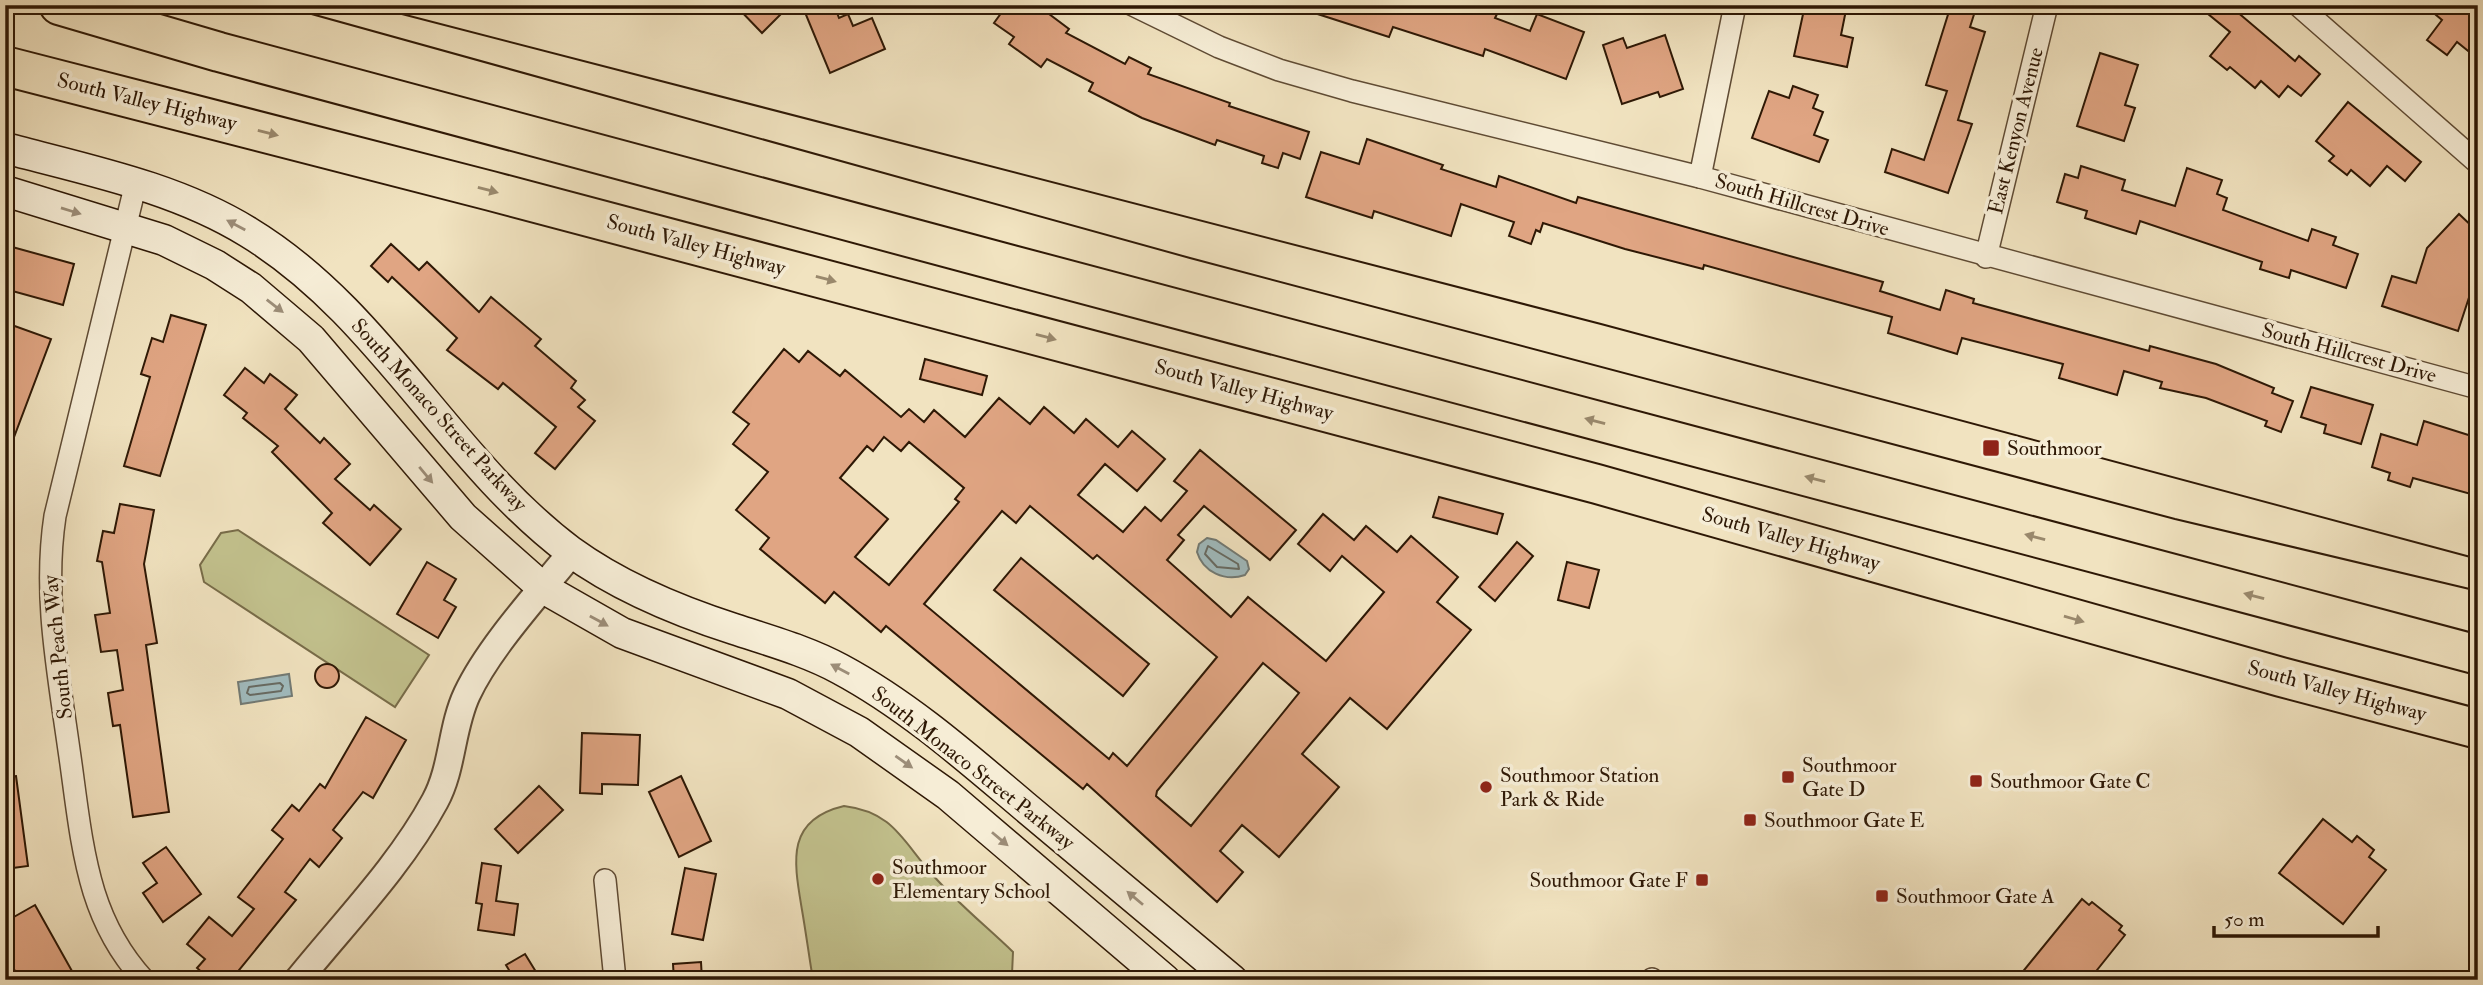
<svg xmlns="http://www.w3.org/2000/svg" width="2483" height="985" viewBox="0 0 2483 985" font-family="'IM FELL Double Pica',serif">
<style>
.green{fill:#c2c18d;stroke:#786c49;stroke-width:2}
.water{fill:#a0bbbe;stroke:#727a74;stroke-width:2}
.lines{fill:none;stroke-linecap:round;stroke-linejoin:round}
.shore{stroke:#676a62;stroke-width:2}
.building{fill:#e0a583;stroke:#2e1805;stroke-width:2;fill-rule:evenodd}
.minor-casing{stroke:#5f4b34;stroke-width:24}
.tertiary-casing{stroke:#5f4b34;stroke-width:30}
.secondary-casing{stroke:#2e1805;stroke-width:33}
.motorway-casing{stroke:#2e1805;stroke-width:42}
.minor{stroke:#f6edd6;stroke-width:21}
.tertiary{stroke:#f6edd6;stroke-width:26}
.secondary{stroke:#f6edd6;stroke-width:30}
.motorway{stroke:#f1e3c0;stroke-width:38}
.tram{stroke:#2e1805;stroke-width:2}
.oneway{fill:#99886c}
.oneway2{fill:#9c8d78}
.poi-dot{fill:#8f2418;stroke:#f6edd6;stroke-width:2.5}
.labels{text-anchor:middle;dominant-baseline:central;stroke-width:7;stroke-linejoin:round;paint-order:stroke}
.street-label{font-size:21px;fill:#2e1805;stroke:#f6edd6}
.poi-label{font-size:21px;fill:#2e1805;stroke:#f6edd6;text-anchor:start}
</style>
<rect width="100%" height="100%" fill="#f1e3c0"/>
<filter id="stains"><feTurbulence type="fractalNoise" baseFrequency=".00286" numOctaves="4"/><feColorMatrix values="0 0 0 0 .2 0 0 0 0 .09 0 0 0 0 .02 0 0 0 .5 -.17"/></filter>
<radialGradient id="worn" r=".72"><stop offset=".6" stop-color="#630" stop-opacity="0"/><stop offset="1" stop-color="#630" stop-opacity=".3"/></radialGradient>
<g class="green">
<polygon points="238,530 429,655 395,707 204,582 200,565 221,533"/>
<path d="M844,806C893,812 902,840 931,873C955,901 986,926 1013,952L1012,974L1006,980H813C809,956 806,933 802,910C794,862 785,820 844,806Z"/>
</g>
<g class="water">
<path d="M1207,538L1216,540L1247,561L1249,569L1245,575C1225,582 1203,572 1197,552L1199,544Z"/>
<polygon points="289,674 292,696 241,704 238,682"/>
</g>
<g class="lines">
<g class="shore">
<polygon points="1208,546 1238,564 1239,569 1217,567 1205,554"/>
<polygon points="280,683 283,686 281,691 250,695 247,693 249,687"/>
</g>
</g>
<g class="building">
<polygon points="735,5 770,5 780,15 762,33"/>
<polygon points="815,5 834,5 839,18 848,14 853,26 872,18 885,49 830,73 804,10"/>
<polygon points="1007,5 1037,5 1069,29 1066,33 1125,64 1129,57 1151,68 1148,74 1230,103 1229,106 1309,132 1300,159 1283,153 1278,168 1262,163 1264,156 1217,140 1215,145 1142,118 1089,91 1093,83 1047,59 1041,67 1009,44 1014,37 994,23"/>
<polygon points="1303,5 1471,5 1497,14 1495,18 1530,31 1537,14 1584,32 1566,79 1485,49 1483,56 1393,27 1389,37 1302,9"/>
<polygon points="1805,5 1847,5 1841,35 1853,38 1847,67 1794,56"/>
<polygon points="1951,5 1977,5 1970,27 1985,32 1958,120 1972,124 1948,193 1885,172 1892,149 1924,160 1947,91 1926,85"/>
<polygon points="2197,5 2229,5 2295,61 2299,56 2320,74 2301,96 2288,86 2279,97 2261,81 2255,88 2230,67 2227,70 2210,56 2230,32"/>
<polygon points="2424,5 2478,5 2478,59 2457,42 2447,55 2427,40 2442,20"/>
<polygon points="1665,35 1683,89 1660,97 1658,92 1622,104 1603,45 1623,38 1627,48"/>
<polygon points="2100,53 2138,65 2125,105 2135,108 2124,141 2077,126"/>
<polygon points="1793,86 1818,95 1813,108 1823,112 1814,135 1828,140 1819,162 1752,138 1769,91 1789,98"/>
<polygon points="2348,102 2421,162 2405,181 2387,166 2370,186 2351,170 2347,175 2329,161 2334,156 2316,141"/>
<polygon points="1367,139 1443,165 1441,169 1496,187 1499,176 1576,203 1578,197 1883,282 1880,291 1940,310 1946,290 1974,299 1973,303 2149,351 2150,346 2216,364 2274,388 2272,393 2293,401 2281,432 2265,426 2267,421 2206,398 2160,388 2162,382 2124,371 2117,395 2059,378 2063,364 1962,338 1957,354 1888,333 1892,317 1704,265 1703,269 1625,249 1543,223 1540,232 1536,230 1531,244 1509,236 1514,222 1461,204 1451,236 1374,211 1372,218 1306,197 1321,152 1359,164"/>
<polygon points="2081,166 2125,180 2122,190 2175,206 2187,168 2222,180 2217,194 2227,198 2223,210 2308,241 2312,229 2336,237 2333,245 2358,254 2346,288 2291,270 2289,278 2260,269 2262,262 2140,221 2136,234 2085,218 2087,211 2057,202 2065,174 2078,178"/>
<polygon points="2459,214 2478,232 2478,270 2458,331 2382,306 2392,276 2416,283 2427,248"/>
<polygon points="391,244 419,270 427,262 479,312 491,297 541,339 535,346 576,381 571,388 585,400 578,407 595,421 555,469 535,453 556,427 503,383 498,389 447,350 457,338 392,277 388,282 371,266"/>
<polygon points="5,245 74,264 63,305 5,289"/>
<polygon points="171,315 206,325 160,476 124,466 150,377 141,374 152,338 163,342"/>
<polygon points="9,324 51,339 8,453 5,453 5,333"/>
<path d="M784,349L799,362L808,351L840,376L845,370L901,417L909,409L924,422L934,410L965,437L999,398L1030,424L1044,407L1074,433L1086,419L1118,447L1132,431L1165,459L1137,491L1105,464L1078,495L1123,532L1145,507L1161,521L1187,491L1174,481L1200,450L1296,530L1270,560L1204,506L1178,535L1184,540L1167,560L1231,617L1248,597L1326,661L1384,592L1342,556L1330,571L1298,544L1323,514L1354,540L1366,526L1397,552L1411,536L1458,577L1437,602L1471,630L1387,729L1350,698L1302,754L1339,787L1279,857L1242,825L1220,851L1243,872L1217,902L1087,784L1083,789L886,626L881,632L834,592L825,603L760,549L769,538L736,510L768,472L733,444L749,424L733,412ZM884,437L901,451L909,442L964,488L955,499L959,502L889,585L855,557L888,519L840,478L867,446L873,451ZM1030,506L1093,559L1097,555L1217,657L1127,766L1113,753L1109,759L924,604L1002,511L1016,523ZM1263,663L1299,693L1191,826L1156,796L1157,791Z"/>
<polygon points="925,359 987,376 982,395 920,379"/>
<polygon points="245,368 264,383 270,374 297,395 285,409 320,443 324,438 350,464 335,479 370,510 374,505 401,529 370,565 323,523 332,513 272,452 278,446 243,418 247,413 224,395"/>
<polygon points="2311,387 2373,405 2361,444 2324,433 2326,425 2301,417"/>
<polygon points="2424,421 2478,438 2478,496 2413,478 2410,487 2388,480 2390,473 2372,467 2381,434 2417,445"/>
<polygon points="1439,497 1503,514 1497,534 1433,517"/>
<polygon points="120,504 154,510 144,564 157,643 146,645 169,812 133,817 120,725 113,726 108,693 123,690 117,650 101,652 95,615 110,613 102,562 97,561 103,531 114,533"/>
<polygon points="1517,542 1533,556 1495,601 1479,587"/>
<polygon points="1021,558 1149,664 1123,696 994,590"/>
<polygon points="427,562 456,579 444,600 456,607 438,638 397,614"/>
<polygon points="1567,562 1599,570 1589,608 1558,600"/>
<circle cx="327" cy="676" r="12"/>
<polygon points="366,717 406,740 373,798 363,792 333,830 342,838 319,867 310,859 285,892 296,900 231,980 211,980 197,968 205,959 187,944 209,917 232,936 254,909 238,897 283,839 272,830 292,805 299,811 320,784 325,788"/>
<polygon points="582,733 640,735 638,785 602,784 602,794 580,793"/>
<polygon points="16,776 28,866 5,869 5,777"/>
<polygon points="681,776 711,841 679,857 649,792"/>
<polygon points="539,786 563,810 518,853 495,829"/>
<polygon points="2323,819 2352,842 2357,836 2374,850 2369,857 2386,870 2343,924 2279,873"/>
<polygon points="166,847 201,894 163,922 143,893 157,883 143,863"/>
<polygon points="482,863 501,866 496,901 518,904 514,935 478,930 482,904 476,903"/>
<polygon points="685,868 716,874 703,940 672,934"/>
<polygon points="2082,899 2089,905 2092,902 2122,926 2119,930 2125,935 2089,980 2016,980"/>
<polygon points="35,905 77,980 20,980 5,953 5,922"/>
<polygon points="525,954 541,980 515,980 506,965"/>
<polygon points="701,962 702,980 674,980 673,964"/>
</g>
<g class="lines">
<defs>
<g id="minor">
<polyline points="1133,5 1219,47 1279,70 1352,91 1700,177 2478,388"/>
<polyline points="2298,5 2478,163"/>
<polyline points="1700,177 1735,5"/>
<path d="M136,183L55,516C43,595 58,671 69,750C76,797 80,846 94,892C104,924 121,955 144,980"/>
<polyline points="1986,257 2047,5"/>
<polyline points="605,880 615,980"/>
<polyline points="1651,980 1652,979"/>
</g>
<path id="tertiary" d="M298,980C344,923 400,866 435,801C453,768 451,728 467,694C489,647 539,593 572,552"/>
<g id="secondary">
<path d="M5,148C87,170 175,187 248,232C380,312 448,459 570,551C618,586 678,611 734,629C770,641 807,651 840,669C907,705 965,756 1023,805C1093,863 1162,922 1232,980"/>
<polyline points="5,191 164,240 215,265 251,288 311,339 463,517 543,588 622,633 788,694 859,732 948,795 1165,980"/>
</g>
<g id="motorway">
<polyline points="59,5 219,52 1012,265 2478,655"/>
<polyline points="5,66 491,191 1597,484 2281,677 2478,729"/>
</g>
</defs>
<use href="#minor" class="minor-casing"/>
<use href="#tertiary" class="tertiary-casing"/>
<use href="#secondary" class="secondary-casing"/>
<use href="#motorway" class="motorway-casing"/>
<use href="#minor" class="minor"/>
<use href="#tertiary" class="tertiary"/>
<use href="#secondary" class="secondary"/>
<use href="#motorway" class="motorway"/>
<g class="tram">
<polyline points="279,5 1190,258 2175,519 2478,591"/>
<polyline points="367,5 1601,324 2478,559"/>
</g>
</g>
<defs><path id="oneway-solid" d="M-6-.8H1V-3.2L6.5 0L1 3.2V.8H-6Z" transform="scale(1.75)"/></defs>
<g class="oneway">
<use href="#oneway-solid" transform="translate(268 133) rotate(14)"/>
<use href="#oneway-solid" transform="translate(488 190) rotate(15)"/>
<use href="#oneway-solid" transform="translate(826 279) rotate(15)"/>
<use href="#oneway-solid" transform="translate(1046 337) rotate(15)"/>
<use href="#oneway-solid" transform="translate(1595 421) rotate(-165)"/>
<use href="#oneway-solid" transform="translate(1815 479) rotate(-165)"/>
<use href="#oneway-solid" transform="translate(2035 537) rotate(-165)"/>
<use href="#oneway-solid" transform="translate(2254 596) rotate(-165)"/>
<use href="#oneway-solid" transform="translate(2074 619) rotate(16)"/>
</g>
<g class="oneway2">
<use href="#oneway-solid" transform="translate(71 211) rotate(17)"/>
<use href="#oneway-solid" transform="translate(236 225) rotate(-152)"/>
<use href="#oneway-solid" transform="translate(275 306) rotate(38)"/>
<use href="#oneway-solid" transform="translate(426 475) rotate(50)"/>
<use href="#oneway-solid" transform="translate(599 621) rotate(29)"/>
<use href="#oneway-solid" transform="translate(840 669) rotate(-152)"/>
<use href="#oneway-solid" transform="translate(904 762) rotate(35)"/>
<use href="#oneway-solid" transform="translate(1000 839) rotate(40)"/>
<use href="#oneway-solid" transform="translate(1135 898) rotate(-140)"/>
</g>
<g class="poi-dot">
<rect x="1982" y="439" width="18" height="18" rx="3.5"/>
<rect x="1781" y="770" width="14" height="14" rx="3.5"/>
<rect x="1969" y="774" width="14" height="14" rx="3.5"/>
<circle cx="1486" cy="787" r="7"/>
<rect x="1743" y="813" width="14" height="14" rx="3.5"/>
<circle cx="878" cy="879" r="7"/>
<rect x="1695" y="873" width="14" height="14" rx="3.5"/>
<rect x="1875" y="889" width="14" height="14" rx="3.5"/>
</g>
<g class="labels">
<g class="street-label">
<text transform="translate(147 102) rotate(14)">South Valley Highway</text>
<text transform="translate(2016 131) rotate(-76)">East Kenyon Avenue</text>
<text transform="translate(1802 205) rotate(16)">South Hillcrest Drive</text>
<text transform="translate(696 245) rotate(15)">South Valley Highway</text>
<text transform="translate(2349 353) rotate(15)">South Hillcrest Drive</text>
<text transform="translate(1244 390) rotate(15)">South Valley Highway</text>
<text transform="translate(439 415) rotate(48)">South Monaco Street Parkway</text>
<text transform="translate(1791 539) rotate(16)">South Valley Highway</text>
<text transform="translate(58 647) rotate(-96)">South Peach Way</text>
<text transform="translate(2337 691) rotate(15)">South Valley Highway</text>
<text transform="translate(973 768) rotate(38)">South Monaco Street Parkway</text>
</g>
<g class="poi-label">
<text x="2007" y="448">Southmoor</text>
<text x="1802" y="765">Southmoor<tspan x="1802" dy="24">Gate D</tspan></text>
<text x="1500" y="775">Southmoor Station<tspan x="1500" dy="24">Park &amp; Ride</tspan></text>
<text x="1990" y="781">Southmoor Gate C</text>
<text x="1764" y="820">Southmoor Gate E</text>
<text x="892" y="867">Southmoor<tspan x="892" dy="24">Elementary School</tspan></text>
<text x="1688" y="880" text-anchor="end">Southmoor Gate F</text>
<text x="1896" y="896">Southmoor Gate A</text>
</g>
</g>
<rect width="2483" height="985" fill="none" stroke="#f1e3c0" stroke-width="28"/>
<rect x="7" y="7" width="2469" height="971" fill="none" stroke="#2e1805" stroke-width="3.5"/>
<rect x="14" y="14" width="2455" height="957" fill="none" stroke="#2e1805" stroke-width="2"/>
<path d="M2214 926v10h164v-10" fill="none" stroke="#2e1805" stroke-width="3.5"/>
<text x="2224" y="926" font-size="21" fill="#2e1805" stroke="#f6edd6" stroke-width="5" paint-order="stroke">50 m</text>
<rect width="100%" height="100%" filter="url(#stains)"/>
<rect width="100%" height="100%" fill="url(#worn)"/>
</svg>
